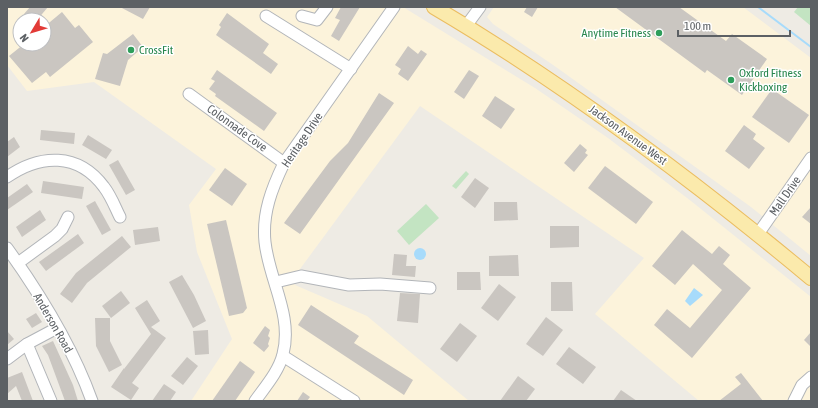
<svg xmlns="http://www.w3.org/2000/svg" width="818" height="408" viewBox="0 0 818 408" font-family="'Asap Condensed',sans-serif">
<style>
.commercial{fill:#fcf3db;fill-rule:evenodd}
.green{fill:#c3e4c2}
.water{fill:#a7dbfb}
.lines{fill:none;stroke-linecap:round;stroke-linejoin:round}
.stream{stroke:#a7dbfb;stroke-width:2}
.building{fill:#cac6c1}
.minor-casing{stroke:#b2b5b9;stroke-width:13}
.major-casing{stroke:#ebbd60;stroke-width:16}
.minor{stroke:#fff;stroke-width:11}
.major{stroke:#fbeaac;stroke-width:14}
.leisure-dot{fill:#2e9e5b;stroke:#fff;stroke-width:1.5}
.labels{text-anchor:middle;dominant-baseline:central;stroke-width:3;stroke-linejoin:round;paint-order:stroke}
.leisure-label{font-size:12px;fill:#27864d;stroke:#fff;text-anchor:start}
.street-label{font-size:12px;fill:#5c6064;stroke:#fff}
</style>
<rect width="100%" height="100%" fill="#eeebe4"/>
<g class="commercial">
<path d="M7,7H403L535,88L608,138L691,201L811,297V401H699L595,314L644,258L420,106L300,269L295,285L367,316L469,401H191L232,339L197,252L189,205L216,169L94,82L27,91L7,65ZM20,20H44V44H20Z"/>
<polygon points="494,7 743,7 811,58 811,256 751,207 556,67 493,24 487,17"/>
</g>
<g class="green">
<polygon points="798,7 811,7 811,26 794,12"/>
<polygon points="466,171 469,174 456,189 452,186"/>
<polygon points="426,204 439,218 409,245 397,231"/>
</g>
<g class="water">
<circle cx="420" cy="254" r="6"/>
<polygon points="694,288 703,295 690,306 685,301"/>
</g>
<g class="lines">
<polyline class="stream" points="758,7 811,47"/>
</g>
<g class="building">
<polygon points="30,7 48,7 37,20 31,20 24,14"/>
<polygon points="120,7 150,7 143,19"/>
<polygon points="341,7 360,7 339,41 331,36 340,20 335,18"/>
<polygon points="527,7 538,7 532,17 524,12"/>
<polygon points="615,7 679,7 726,41 732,34 767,59 742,95 707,70 705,73"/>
<polygon points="62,12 75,28 79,25 93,42 50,77 46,72 32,83 9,56 24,44 44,44 44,27"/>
<polygon points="227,13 269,44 263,53 278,64 271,74 216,35 221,27 219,25"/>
<polygon points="133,34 143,47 128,60 120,86 95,79 103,53 107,54"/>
<polygon points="408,46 418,54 421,50 427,54 408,81 398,74 401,69 395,65"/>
<polygon points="217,70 277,113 264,131 215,96 216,94 209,89 215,81 211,79"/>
<polygon points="469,70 479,76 464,99 454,92"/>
<polygon points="772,89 809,115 789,143 752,117"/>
<polygon points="379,93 394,103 300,234 284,223 330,161 348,143"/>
<polygon points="495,96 515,109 501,129 482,116"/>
<polygon points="744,125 756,134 753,139 765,148 749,169 725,151"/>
<polygon points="41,130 75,133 74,144 40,140"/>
<polygon points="88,135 112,150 106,159 82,145"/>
<polygon points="14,137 20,147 7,157 7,142"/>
<polygon points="580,144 587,150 585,153 588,155 574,172 564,163"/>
<polygon points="118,160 135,190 126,195 109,165"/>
<polygon points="605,166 653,202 636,224 588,188"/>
<polygon points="225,168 247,184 232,206 209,190"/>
<polygon points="475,178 489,188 475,208 461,197"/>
<polygon points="43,181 84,187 82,199 41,193"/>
<polygon points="27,184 33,192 7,210 7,198"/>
<polygon points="95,201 111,230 102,235 86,206"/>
<polygon points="494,202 517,202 518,220 494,221"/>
<polygon points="811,207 811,224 802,217"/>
<polygon points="40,210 46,220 22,237 16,227"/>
<polygon points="226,220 247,308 243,313 229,316 207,224"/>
<polygon points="550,226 579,226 579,247 550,248"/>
<polygon points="158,227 160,241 135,245 133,230"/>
<polygon points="682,230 712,254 719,246 730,255 723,264 751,288 692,358 654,325 667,309 690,328 722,290 693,264 675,285 652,266"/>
<polygon points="78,234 84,243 46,271 39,262"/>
<polygon points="122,236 131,247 87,283 72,303 60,294 76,273"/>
<polygon points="394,254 407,255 406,266 416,266 415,277 392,275"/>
<polygon points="518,255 519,276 489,276 489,256"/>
<polygon points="457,272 480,272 481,290 457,290"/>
<polygon points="182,275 194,295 206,321 193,328 169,282"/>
<polygon points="551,282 572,282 573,311 551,311"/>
<polygon points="499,284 516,297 498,321 481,308"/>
<polygon points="121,291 130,303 111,318 102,306"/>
<polygon points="400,293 420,294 418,323 397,321"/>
<polygon points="147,300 160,321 151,327 166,338 132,383 139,388 131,400 111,387 124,368 124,369 151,334 135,308"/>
<polygon points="311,305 359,336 354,343 413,380 404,395 298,325"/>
<polygon points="36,313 42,322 32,328 26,319"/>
<polygon points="546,317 563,330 543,356 526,344"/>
<polygon points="95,318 110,318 110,341 122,365 109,372 96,346"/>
<polygon points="460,323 477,336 457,362 440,349"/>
<polygon points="265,326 270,330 268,336 270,338 268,344 269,346 264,352 253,343"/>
<polygon points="208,330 209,354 195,355 193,331"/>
<polygon points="7,331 14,339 7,345"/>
<polygon points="811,332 811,347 804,340"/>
<polygon points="53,341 73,385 78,401 65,401 48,355 42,346"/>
<polygon points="569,347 596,367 583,384 556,364"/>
<polygon points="187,357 198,366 183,385 171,376"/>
<polygon points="240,361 255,372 235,401 212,401"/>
<polygon points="22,372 33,401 22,401 16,386 7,394 7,378"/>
<polygon points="741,373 763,401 719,401 741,384 735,377"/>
<polygon points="518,376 535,389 526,401 500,401"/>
<polygon points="164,384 176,392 170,401 152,401"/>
<polygon points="621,390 637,401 613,401"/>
<polygon points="303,392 310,397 307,401 297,401"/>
</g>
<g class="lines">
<defs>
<g id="minor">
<polyline points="266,16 351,69"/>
<polyline points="302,16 317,20 327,7"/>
<polyline points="466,26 480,7"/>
<polyline points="189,94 284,163"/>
<path d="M7,177C40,154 78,152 104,187C111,196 115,207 120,217"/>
<polyline points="758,234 811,158"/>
<path d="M7,248C40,294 73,348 92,401"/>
<polyline points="18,263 55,236 62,229 68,217"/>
<polyline points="276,282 301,276 349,285 380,284 430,288"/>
<polyline points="27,344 51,401"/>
<polyline points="283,356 354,401"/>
<polyline points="7,359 27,344 57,328"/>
<path d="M255,401C265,387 279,371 283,354C293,315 269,280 265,242C262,213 272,188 284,163L394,7"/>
<polyline points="794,401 802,385 811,377"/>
</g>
<path id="major" d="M434,7C568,86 692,179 811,278"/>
</defs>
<use href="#minor" class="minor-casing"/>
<use href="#major" class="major-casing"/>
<use href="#minor" class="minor"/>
<use href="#major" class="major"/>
</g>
<g class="leisure-dot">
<circle cx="659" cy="33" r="4"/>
<circle cx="131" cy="50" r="4"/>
<circle cx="731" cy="80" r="4"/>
</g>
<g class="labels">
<g class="leisure-label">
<text x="651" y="33" text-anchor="end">Anytime Fitness</text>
<text x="139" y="50">CrossFit</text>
<text x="739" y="73">Oxford Fitness<tspan x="739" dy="14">Kickboxing</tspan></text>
</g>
<g class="street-label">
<text transform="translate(237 128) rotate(36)">Colonnade Cove</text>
<text transform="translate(628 135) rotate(36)">Jackson Avenue West</text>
<text transform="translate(302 140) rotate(-56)">Heritage Drive</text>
<text transform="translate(785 196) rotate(-55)">Mall Drive</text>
<text transform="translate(53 323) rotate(60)">Anderson Road</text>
</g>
</g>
<rect width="818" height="408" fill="none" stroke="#5c6064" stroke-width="16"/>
<g transform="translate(32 32) rotate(232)"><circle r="19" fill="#ffffff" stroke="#bebfc1"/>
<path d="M0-3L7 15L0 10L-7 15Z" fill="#e23b37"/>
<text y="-6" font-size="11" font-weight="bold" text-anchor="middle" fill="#5c6064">N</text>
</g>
<path d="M678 30v6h112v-6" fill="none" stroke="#5c6064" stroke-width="2"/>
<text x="684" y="30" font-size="12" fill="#5c6064" stroke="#ffffff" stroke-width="3" paint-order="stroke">100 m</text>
</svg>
